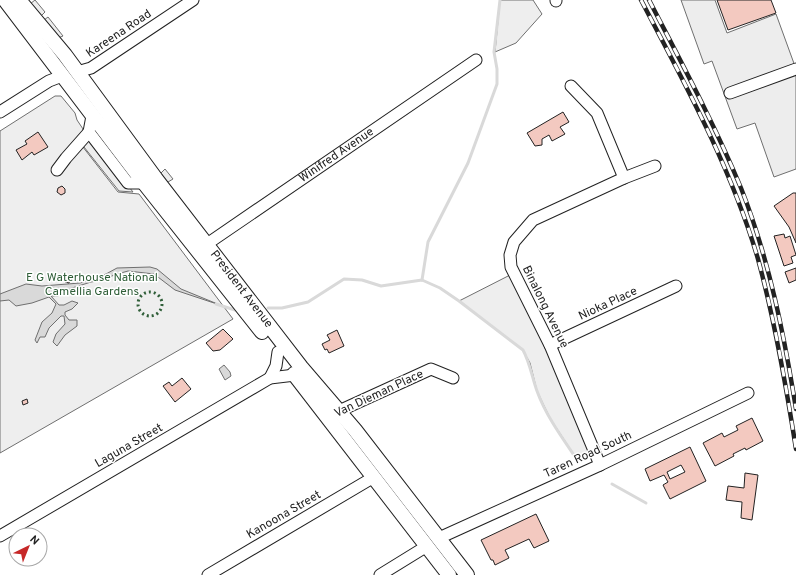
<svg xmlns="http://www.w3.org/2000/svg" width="796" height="575" viewBox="0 0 796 575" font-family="Overpass,sans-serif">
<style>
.green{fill:#eee;stroke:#6f6f6f}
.parking{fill:#ededed;stroke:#6f6f6f}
.water{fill:#d9d9d9;stroke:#6f6f6f}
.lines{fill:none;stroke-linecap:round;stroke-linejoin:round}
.stream{stroke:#d9d9d9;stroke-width:3}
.building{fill:#f3c9c0;stroke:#222;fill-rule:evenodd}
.minor-casing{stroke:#222;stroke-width:13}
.major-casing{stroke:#222;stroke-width:16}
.minor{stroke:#fff;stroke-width:11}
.major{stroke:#fff;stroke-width:14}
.rail-casing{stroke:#222;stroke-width:4.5}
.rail{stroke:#fff;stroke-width:3;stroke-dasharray:9;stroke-linecap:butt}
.hedge{stroke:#2f5e38;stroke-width:3;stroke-dasharray:2 3;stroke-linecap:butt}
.labels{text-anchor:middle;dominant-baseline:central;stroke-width:3;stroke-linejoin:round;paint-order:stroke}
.street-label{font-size:12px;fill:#222;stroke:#fff}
.park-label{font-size:12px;fill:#2f5e38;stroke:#fff}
</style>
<rect width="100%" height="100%" fill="#fff"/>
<g class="green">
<polygon points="35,0 45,12 41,16 30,4"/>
<polygon points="500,0 533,0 542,14 516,43 495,52"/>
<polygon points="48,17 63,36 58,38 44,20"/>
<polygon points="55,96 61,96 75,113 77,120 83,129 79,142 118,192 139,194 233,319 0,453 0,131"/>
<polygon points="165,169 173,179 168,182 160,174"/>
<polygon points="514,273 595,453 578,461 550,418 537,391 530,363 523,350 459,301"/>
</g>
<g class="parking">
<polygon points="681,0 715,0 727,33 776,14 796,69 796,169 774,177 755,123 737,129 712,61 704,64"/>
<polygon points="85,131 133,192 119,191 80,142"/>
</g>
<g class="water">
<polygon points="150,267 157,269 181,289 220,305 175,290 154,274 128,271 114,275 104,280 91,282 72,288 58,296 51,296 59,305 64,305 72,301 78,303 72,309 65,312 65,315 69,320 77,320 77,326 65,335 57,346 53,342 56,334 65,324 64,316 61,316 49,328 45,337 40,337 37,343 35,340 42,322 52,313 56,304 49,297 32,303 16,306 9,300 0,301 0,294 26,284 42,286 80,283 106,274 117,268"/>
<polygon points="224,365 230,372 231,376 225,380 219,369"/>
</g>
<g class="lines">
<g class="stream">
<polyline points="422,280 428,242 468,163 497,84 497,69 494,52 500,0"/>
<polyline points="216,304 235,310"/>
<path d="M268,308H282L308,302L344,279L362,280L381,286L422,280L440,288L459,301L523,350C530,363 532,377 537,391C546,416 563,439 578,461"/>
<polyline points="612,484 646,503"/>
</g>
</g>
<g class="building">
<polygon points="717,0 771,0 776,13 728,30"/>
<polygon points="563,112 569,122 560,127 565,134 552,141 549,135 542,139 542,145 535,146 527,133"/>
<polygon points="38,132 48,147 34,155 32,152 22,160 16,150 27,144 25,141"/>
<polygon points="62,186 65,189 65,193 61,195 57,192 58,188"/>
<polygon points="793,193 796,193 796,243 789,227 774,206"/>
<polygon points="784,234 785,238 790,236 796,255 791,257 793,263 784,266 774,236"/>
<polygon points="796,268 796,280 789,283 785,272"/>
<polygon points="65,275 70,275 72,279 69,283 65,282 63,278"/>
<polygon points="223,329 233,339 220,350 213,351 206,343"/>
<polygon points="337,330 344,346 329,353 327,349 325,350 322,344 330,340 327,335"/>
<polygon points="182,378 191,389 175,402 163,386 169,382 172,386"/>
<polygon points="27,399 28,403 23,405 22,401"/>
<polygon points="752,418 763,441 746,450 745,448 733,454 734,456 715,466 703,443 722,433 724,437 738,430 736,426"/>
<path d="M690,447L706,481L670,499L663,485L668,482L664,475L650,481L645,469ZM681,465L685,472L670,479L667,472Z"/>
<polygon points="745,473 758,475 752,520 741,518 742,502 726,500 728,486 744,488"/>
<polygon points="536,514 549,541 534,548 529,539 505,550 509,558 495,565 493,560 491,560 481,540"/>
</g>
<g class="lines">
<defs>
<g id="minor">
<polyline points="556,0 556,1"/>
<polyline points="77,72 91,68 193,0"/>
<polyline points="571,86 597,113 624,178"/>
<polyline points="730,93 796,69"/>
<polyline points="0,112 49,81 62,76"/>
<polyline points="92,116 89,132 128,183 144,183"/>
<polyline points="57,170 66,158 89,132"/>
<path id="s1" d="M207,244L476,60"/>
<polyline points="550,345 676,286"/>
<polyline points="270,378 276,366 278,352"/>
<polyline points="339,411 431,369 453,378"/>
<polyline points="600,465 550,345 511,267 510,255 514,242 533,220 624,178 655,166"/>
<polyline points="0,536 270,378 295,375"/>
<polyline points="439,538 600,465 748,393"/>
<polyline points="208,575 374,477"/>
<polyline points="380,575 427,546"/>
</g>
<g id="major">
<polyline points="5,0 144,183 262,332"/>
<path id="s2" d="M19,0L65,55L156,179L301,367L355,430L467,575"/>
<polyline points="294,374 449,575"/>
</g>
</defs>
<use href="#minor" class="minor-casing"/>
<use href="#major" class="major-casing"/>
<use href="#minor" class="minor"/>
<use href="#major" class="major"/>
<defs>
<g id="rail">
<path d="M641,0C685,84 731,167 758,259C775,321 786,385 796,449"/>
<path d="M649,0C681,62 714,123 741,188C769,259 784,334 796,409"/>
</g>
</defs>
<use href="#rail" class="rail-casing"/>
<use href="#rail" class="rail"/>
<circle class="hedge" cx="150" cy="304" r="12"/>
</g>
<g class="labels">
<g class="street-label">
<text transform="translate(119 34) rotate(-34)">Kareena Road</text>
<text stroke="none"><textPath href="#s1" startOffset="157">Winifred Avenue</textPath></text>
<text stroke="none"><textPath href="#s2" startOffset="365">President Avenue</textPath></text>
<text transform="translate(608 304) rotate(-25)">Nioka Place</text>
<text transform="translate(545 307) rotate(64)">Binalong Avenue</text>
<text transform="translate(379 394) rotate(-25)">Van Dieman Place</text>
<text transform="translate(129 446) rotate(-30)">Laguna Street</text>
<text transform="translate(588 455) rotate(-25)">Taren Road South</text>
<text transform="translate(284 515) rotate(-30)">Kanoona Street</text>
</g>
<g class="park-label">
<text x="92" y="278">E G Waterhouse National<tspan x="92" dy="14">Camellia Gardens</tspan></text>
</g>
</g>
<g transform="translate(28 547) rotate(43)"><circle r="19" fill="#ffffff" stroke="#a7a7a7"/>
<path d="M0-3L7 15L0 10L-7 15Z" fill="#c62828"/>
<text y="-6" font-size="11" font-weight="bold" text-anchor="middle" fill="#222222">N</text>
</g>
</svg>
